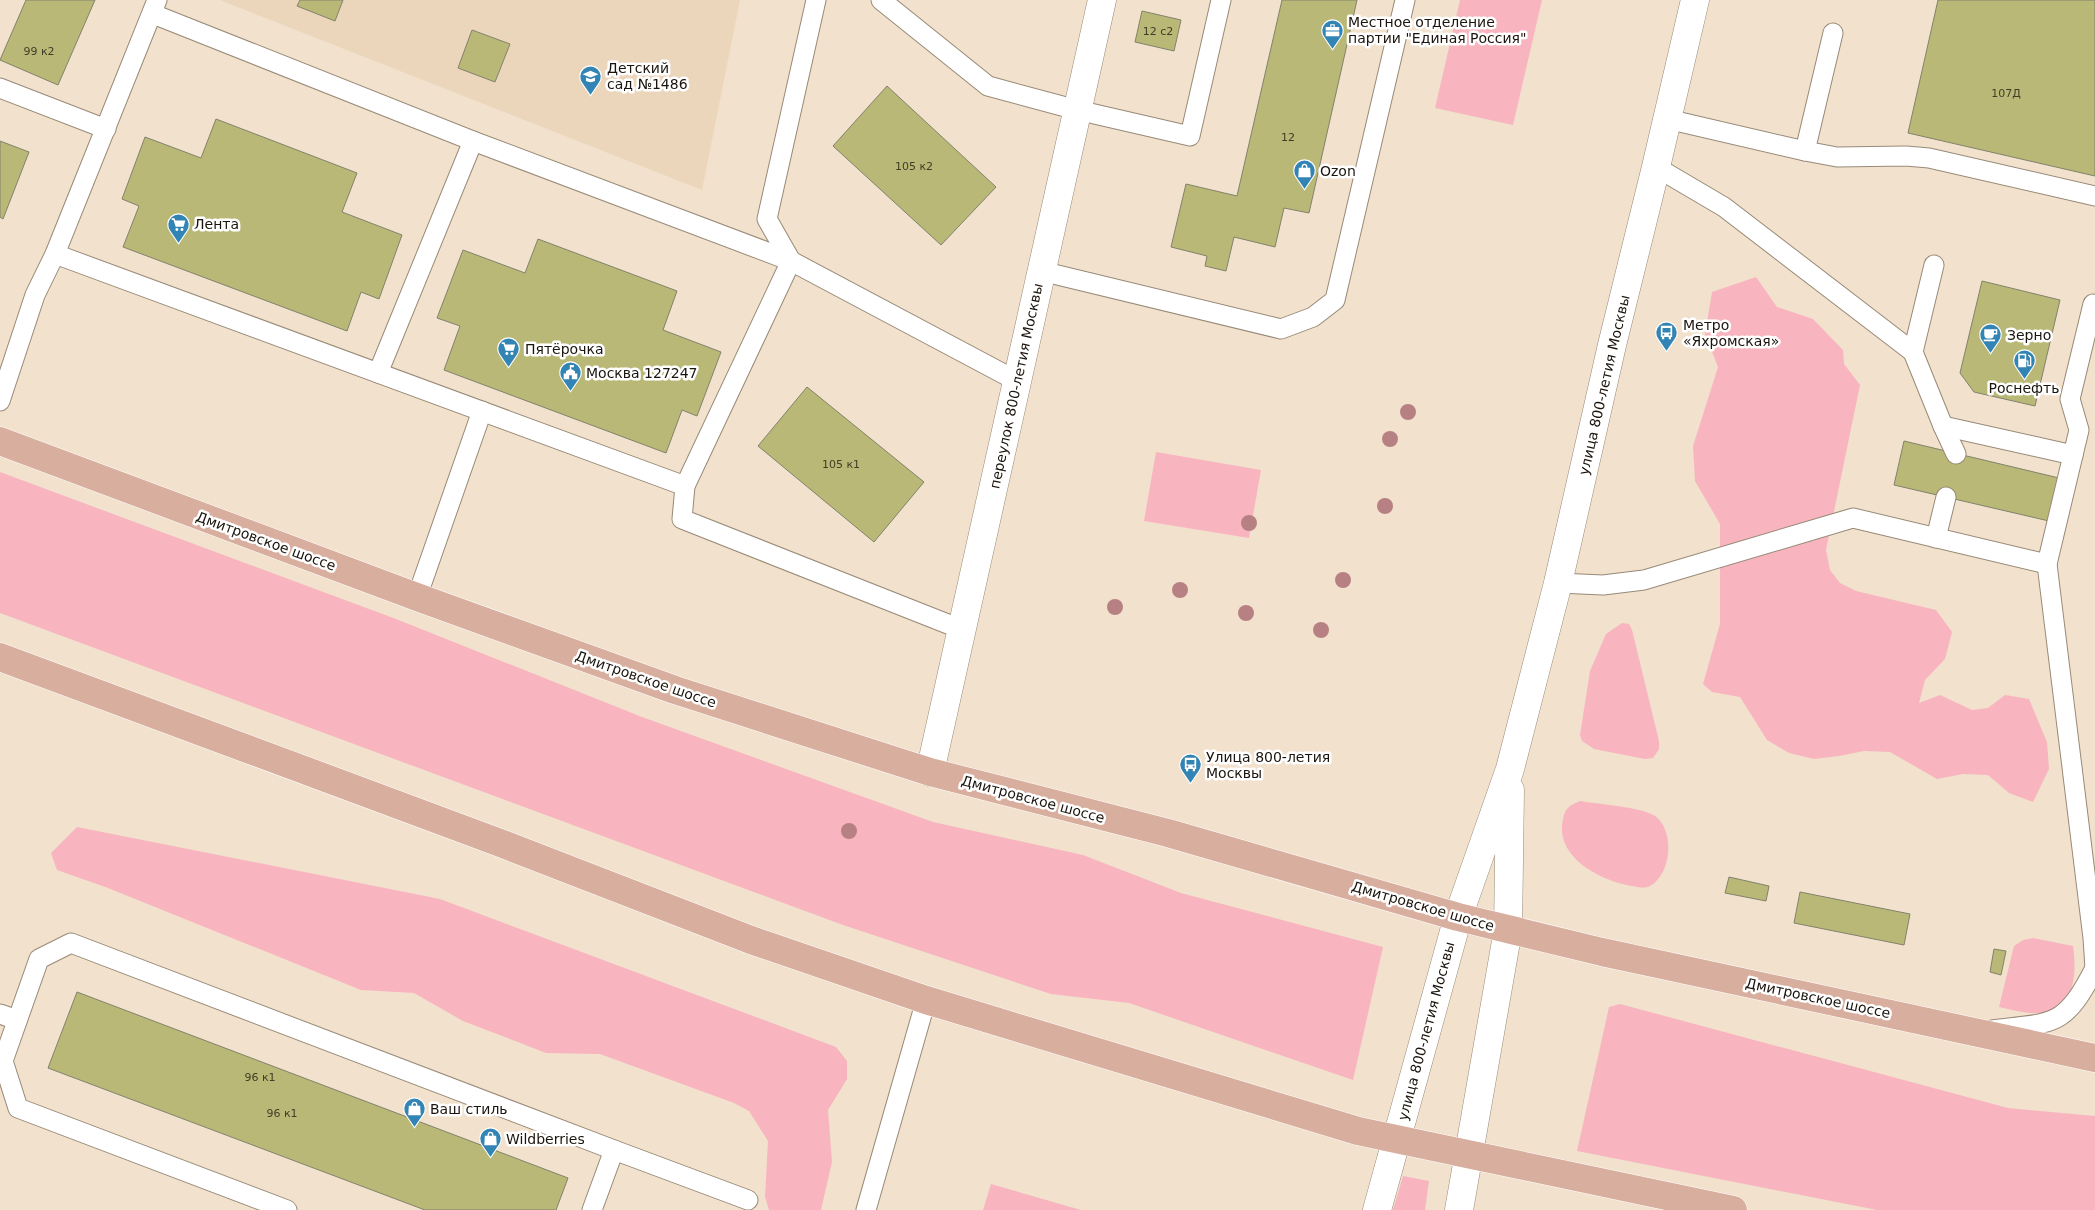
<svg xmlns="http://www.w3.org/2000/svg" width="2095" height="1210" viewBox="0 0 2095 1210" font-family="'DejaVu Sans',sans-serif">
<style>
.built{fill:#ebd6bc}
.green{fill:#f8b5bf}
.building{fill:#b9b876;stroke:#82826c}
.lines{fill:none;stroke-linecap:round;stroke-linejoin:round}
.lane-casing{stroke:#988a77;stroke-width:21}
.street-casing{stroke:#988a77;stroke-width:29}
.secondary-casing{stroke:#988a77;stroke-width:29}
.primary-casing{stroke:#fff;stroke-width:29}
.lane{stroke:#fff;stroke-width:19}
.street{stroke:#fff;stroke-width:28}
.secondary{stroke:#fff;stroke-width:28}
.primary{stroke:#d8ae9e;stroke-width:28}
.tree{fill:#b78183}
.labels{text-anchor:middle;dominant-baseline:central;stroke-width:5;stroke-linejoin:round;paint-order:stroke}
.number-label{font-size:11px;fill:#423d27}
.poi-label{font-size:14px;fill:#1a140d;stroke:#fff;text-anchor:start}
.street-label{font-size:14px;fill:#1a140d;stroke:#fff}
</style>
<rect width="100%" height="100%" fill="#f1e1cd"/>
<polygon class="built" points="220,0 740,0 702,190"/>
<g class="green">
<polygon points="1460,0 1542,0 1513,125 1435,108"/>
<polygon points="1756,277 1777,307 1813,319 1843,350 1844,364 1860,385 1826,550 1830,570 1840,583 1856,591 1936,610 1952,632 1945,659 1925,680 1919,703 1940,695 1972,710 1988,708 2005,695 2029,699 2047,742 2049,769 2033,802 2009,793 1988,775 1963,774 1937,779 1890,752 1864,751 1839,756 1814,759 1789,753 1767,740 1740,697 1712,692 1703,684 1720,624 1720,524 1695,481 1693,446 1718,367 1705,334 1712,292"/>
<polygon points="1156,452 1261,470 1249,538 1144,521"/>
<polygon points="0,472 396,619 642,717 933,822 1083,855 1181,893 1383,947 1353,1080 1129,1003 1051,994 843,925 0,613"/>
<polygon points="1622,623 1629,624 1632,630 1659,741 1659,749 1653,758 1645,759 1594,749 1582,741 1580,735 1590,671 1606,634"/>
<path d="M1580,801C1597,804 1642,807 1655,816C1675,830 1672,874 1650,886C1644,889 1638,887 1632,886C1601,881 1554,857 1563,819C1565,808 1570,805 1580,801Z"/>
<polygon points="77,827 440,899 836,1047 847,1061 847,1079 828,1110 832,1162 821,1210 769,1210 765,1197 768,1141 749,1111 734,1103 600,1054 546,1053 463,1021 414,993 361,990 108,888 57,870 51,853"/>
<path d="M2033,938L2073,946C2078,979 2073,1016 2030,1013C2020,1012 2009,1009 1999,1007L2014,946L2023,940Z"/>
<polygon points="1620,1004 2008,1108 2095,1116 2095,1210 1877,1210 1577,1151 1609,1007"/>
<polygon points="1403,1176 1429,1181 1425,1210 1393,1210"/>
<polygon points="991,1184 1081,1210 983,1210"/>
</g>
<g class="building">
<polygon points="26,0 95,0 58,85 0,60"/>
<polygon points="300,0 343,0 335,21 297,6"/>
<polygon points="1282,0 1357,0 1309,213 1284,208 1275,247 1234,237 1226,271 1205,266 1207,256 1171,247 1186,184 1237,196"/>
<polygon points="1938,0 2095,0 2095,176 1908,133"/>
<polygon points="1142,11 1181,20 1174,51 1135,42"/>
<polygon points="472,30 510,44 495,82 458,68"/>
<polygon points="887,86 996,187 941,245 833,146"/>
<polygon points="216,119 357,173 342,212 402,235 379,299 361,292 347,331 123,247 139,206 122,199 145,137 201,158"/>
<polygon points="0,141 29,152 3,219 0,217"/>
<polygon points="538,239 677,291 663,330 721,352 697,416 682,410 666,453 444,370 460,326 437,318 463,250 525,273"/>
<polygon points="1982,281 2060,300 2035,406 1974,392 1960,373"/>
<polygon points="807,387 924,482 874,542 758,446"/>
<polygon points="1904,441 2059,478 2049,521 1894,485"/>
<polygon points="1729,877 1769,886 1766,901 1725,893"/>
<polygon points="1800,892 1910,914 1904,945 1794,923"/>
<polygon points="1994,949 2006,951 2001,975 1990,972"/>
<polygon points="77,992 568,1178 556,1210 425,1210 48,1068"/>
</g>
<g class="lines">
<defs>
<g id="lane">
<polyline points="816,0 767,219 791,261 685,486 682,519 963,630"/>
<polyline points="881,0 988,86 1077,110 1190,136 1221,0"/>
<polyline points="153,14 473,141 791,261 1017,381"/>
<polyline points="0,88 106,129"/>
<polyline points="1667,119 1805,151 1833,33"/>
<polyline points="1805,151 1837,157 1906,156 1929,158 2095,196"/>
<polyline points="1656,167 1724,207 1913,352 1943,426 1956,454"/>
<polyline points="55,254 685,486"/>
<polyline points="1041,271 1281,329 1313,317 1335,300 1405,0"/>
<polyline points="2093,304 2070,399 2079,430 2047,564 2093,938 2095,969"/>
<polyline points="1913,352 1934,265"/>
<polyline points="378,373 473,141"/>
<polyline points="0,401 35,295 55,254 157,0"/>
<polyline points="1943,426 2073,455"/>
<polyline points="1936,538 1946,497"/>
<polyline points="1558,583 1603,585 1644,580 1853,518 2047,564"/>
<polyline points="417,597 482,411"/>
<polyline points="0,1014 17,1020"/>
<path d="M1992,1030C2055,1022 2064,1028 2095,968"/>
<polyline points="614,1150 748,1200"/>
<polyline points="287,1210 18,1108 3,1061 39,959 71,943 614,1150 592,1210"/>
<polyline points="866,1210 926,1000"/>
</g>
<polyline id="street" points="930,772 1102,0"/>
<g id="secondary">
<polyline points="1377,1210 1458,917 1510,769 1558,583 1612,345 1656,167 1695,0"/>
<polyline points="1459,1210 1508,930 1510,790"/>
</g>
<g id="primary">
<polyline points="0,441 417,597 675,690 930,772 1168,833 1458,917 1602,952 2095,1058"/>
<polyline points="0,657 503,844 751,940 926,1000 1358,1131 1733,1210"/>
</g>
</defs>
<use href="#lane" class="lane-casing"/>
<use href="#street" class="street-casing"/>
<use href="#secondary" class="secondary-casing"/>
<use href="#primary" class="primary-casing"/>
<use href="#lane" class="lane"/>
<use href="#street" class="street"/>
<use href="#secondary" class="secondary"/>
<use href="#primary" class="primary"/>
</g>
<g class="tree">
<circle cx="1408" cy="412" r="8"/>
<circle cx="1390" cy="439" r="8"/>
<circle cx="1385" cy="506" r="8"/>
<circle cx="1249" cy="523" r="8"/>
<circle cx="1343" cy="580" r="8"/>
<circle cx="1180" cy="590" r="8"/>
<circle cx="1115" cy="607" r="8"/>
<circle cx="1246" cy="613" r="8"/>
<circle cx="1321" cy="630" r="8"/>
<circle cx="849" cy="831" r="8"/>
</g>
<defs>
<symbol id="office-pin" viewBox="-11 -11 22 30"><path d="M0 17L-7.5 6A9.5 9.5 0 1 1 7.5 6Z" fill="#3284b4" stroke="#fff"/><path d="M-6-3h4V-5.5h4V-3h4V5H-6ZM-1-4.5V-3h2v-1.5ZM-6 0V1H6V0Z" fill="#fff"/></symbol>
<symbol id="school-pin" viewBox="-11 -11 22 30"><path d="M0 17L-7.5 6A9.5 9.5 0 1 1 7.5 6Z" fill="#3284b4" stroke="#fff"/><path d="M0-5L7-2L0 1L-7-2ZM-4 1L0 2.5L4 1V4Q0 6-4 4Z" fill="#fff"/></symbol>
<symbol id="shop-pin" viewBox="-11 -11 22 30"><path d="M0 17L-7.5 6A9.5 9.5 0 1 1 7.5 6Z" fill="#3284b4" stroke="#fff"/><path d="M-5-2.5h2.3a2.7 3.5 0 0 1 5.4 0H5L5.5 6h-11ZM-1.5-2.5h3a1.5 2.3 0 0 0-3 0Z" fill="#fff"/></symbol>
<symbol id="supermarket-pin" viewBox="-11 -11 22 30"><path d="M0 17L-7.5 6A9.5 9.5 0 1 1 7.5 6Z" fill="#3284b4" stroke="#fff"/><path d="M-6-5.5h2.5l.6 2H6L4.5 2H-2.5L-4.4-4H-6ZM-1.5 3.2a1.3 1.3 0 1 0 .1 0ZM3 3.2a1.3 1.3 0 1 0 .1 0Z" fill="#fff"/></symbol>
<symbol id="bus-pin" viewBox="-11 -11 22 30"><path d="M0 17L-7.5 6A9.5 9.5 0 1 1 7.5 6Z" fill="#3284b4" stroke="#fff"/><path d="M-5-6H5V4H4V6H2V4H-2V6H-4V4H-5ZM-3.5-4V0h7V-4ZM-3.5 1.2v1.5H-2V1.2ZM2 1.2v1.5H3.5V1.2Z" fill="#fff"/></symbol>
<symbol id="cafe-pin" viewBox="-11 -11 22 30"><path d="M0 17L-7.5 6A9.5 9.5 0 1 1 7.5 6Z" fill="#3284b4" stroke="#fff"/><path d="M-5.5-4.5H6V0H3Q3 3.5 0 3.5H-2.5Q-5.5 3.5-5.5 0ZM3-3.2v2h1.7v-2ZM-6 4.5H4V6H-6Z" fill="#fff"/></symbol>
<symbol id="fuel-pin" viewBox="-11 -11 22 30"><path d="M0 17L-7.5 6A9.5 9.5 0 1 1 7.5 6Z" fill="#3284b4" stroke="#fff"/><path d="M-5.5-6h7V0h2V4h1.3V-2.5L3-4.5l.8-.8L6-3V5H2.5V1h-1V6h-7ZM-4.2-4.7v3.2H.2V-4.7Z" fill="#fff"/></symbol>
<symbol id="civic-pin" viewBox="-11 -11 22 30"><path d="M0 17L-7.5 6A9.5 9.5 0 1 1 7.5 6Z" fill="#3284b4" stroke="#fff"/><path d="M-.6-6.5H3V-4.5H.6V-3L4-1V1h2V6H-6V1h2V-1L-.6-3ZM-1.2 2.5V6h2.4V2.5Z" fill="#fff"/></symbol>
</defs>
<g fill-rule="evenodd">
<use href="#office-pin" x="1320" y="18" width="25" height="34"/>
<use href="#school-pin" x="578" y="64" width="25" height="34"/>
<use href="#shop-pin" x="1292" y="158" width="25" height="34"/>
<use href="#supermarket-pin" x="166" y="212" width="25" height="34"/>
<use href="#bus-pin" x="1654" y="320" width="25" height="34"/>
<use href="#cafe-pin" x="1978" y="322" width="25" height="34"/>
<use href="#supermarket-pin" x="496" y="336" width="25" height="34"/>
<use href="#fuel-pin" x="2012" y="348" width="25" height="34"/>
<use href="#civic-pin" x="558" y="360" width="25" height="34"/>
<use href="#bus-pin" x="1178" y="752" width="25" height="34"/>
<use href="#shop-pin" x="402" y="1096" width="25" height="34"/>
<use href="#shop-pin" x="478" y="1126" width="25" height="34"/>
</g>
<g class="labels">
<g class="number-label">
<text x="1158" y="31">12 с2</text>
<text x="39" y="51">99 к2</text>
<text x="2006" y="93">107Д</text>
<text x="1288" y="137">12</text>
<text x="914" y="166">105 к2</text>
<text x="841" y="464">105 к1</text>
<text x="260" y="1077">96 к1</text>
<text x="282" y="1113">96 к1</text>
</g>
<g class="poi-label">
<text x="1348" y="22">Местное отделение<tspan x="1348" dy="16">партии "Единая Россия"</tspan></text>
<text x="607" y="68">Детский<tspan x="607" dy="16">сад №1486</tspan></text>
<text x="1320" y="171">Ozon</text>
<text x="194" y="224">Лента</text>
<text x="1683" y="325">Метро<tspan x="1683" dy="16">«Яхромская»</tspan></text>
<text x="2007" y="335">Зерно</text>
<text x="525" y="349">Пятёрочка</text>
<text x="586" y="373">Москва 127247</text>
<text x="2024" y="388" text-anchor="middle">Роснефть</text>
<text x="1206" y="757">Улица 800-летия<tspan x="1206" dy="16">Москвы</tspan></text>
<text x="430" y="1109">Ваш стиль</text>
<text x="506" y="1139">Wildberries</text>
</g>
<g class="street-label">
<text transform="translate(1604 385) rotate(-77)">улица 800-летия Москвы</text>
<text transform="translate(1016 386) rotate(-78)">переулок 800-летия Москвы</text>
<text transform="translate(266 541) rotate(20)">Дмитровское шоссе</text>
<text transform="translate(646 679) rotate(19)">Дмитровское шоссе</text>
<text transform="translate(1033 799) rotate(15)">Дмитровское шоссе</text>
<text transform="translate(1423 906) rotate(16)">Дмитровское шоссе</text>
<text transform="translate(1818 998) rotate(12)">Дмитровское шоссе</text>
<text transform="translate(1426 1031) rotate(-75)">улица 800-летия Москвы</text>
</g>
</g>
</svg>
